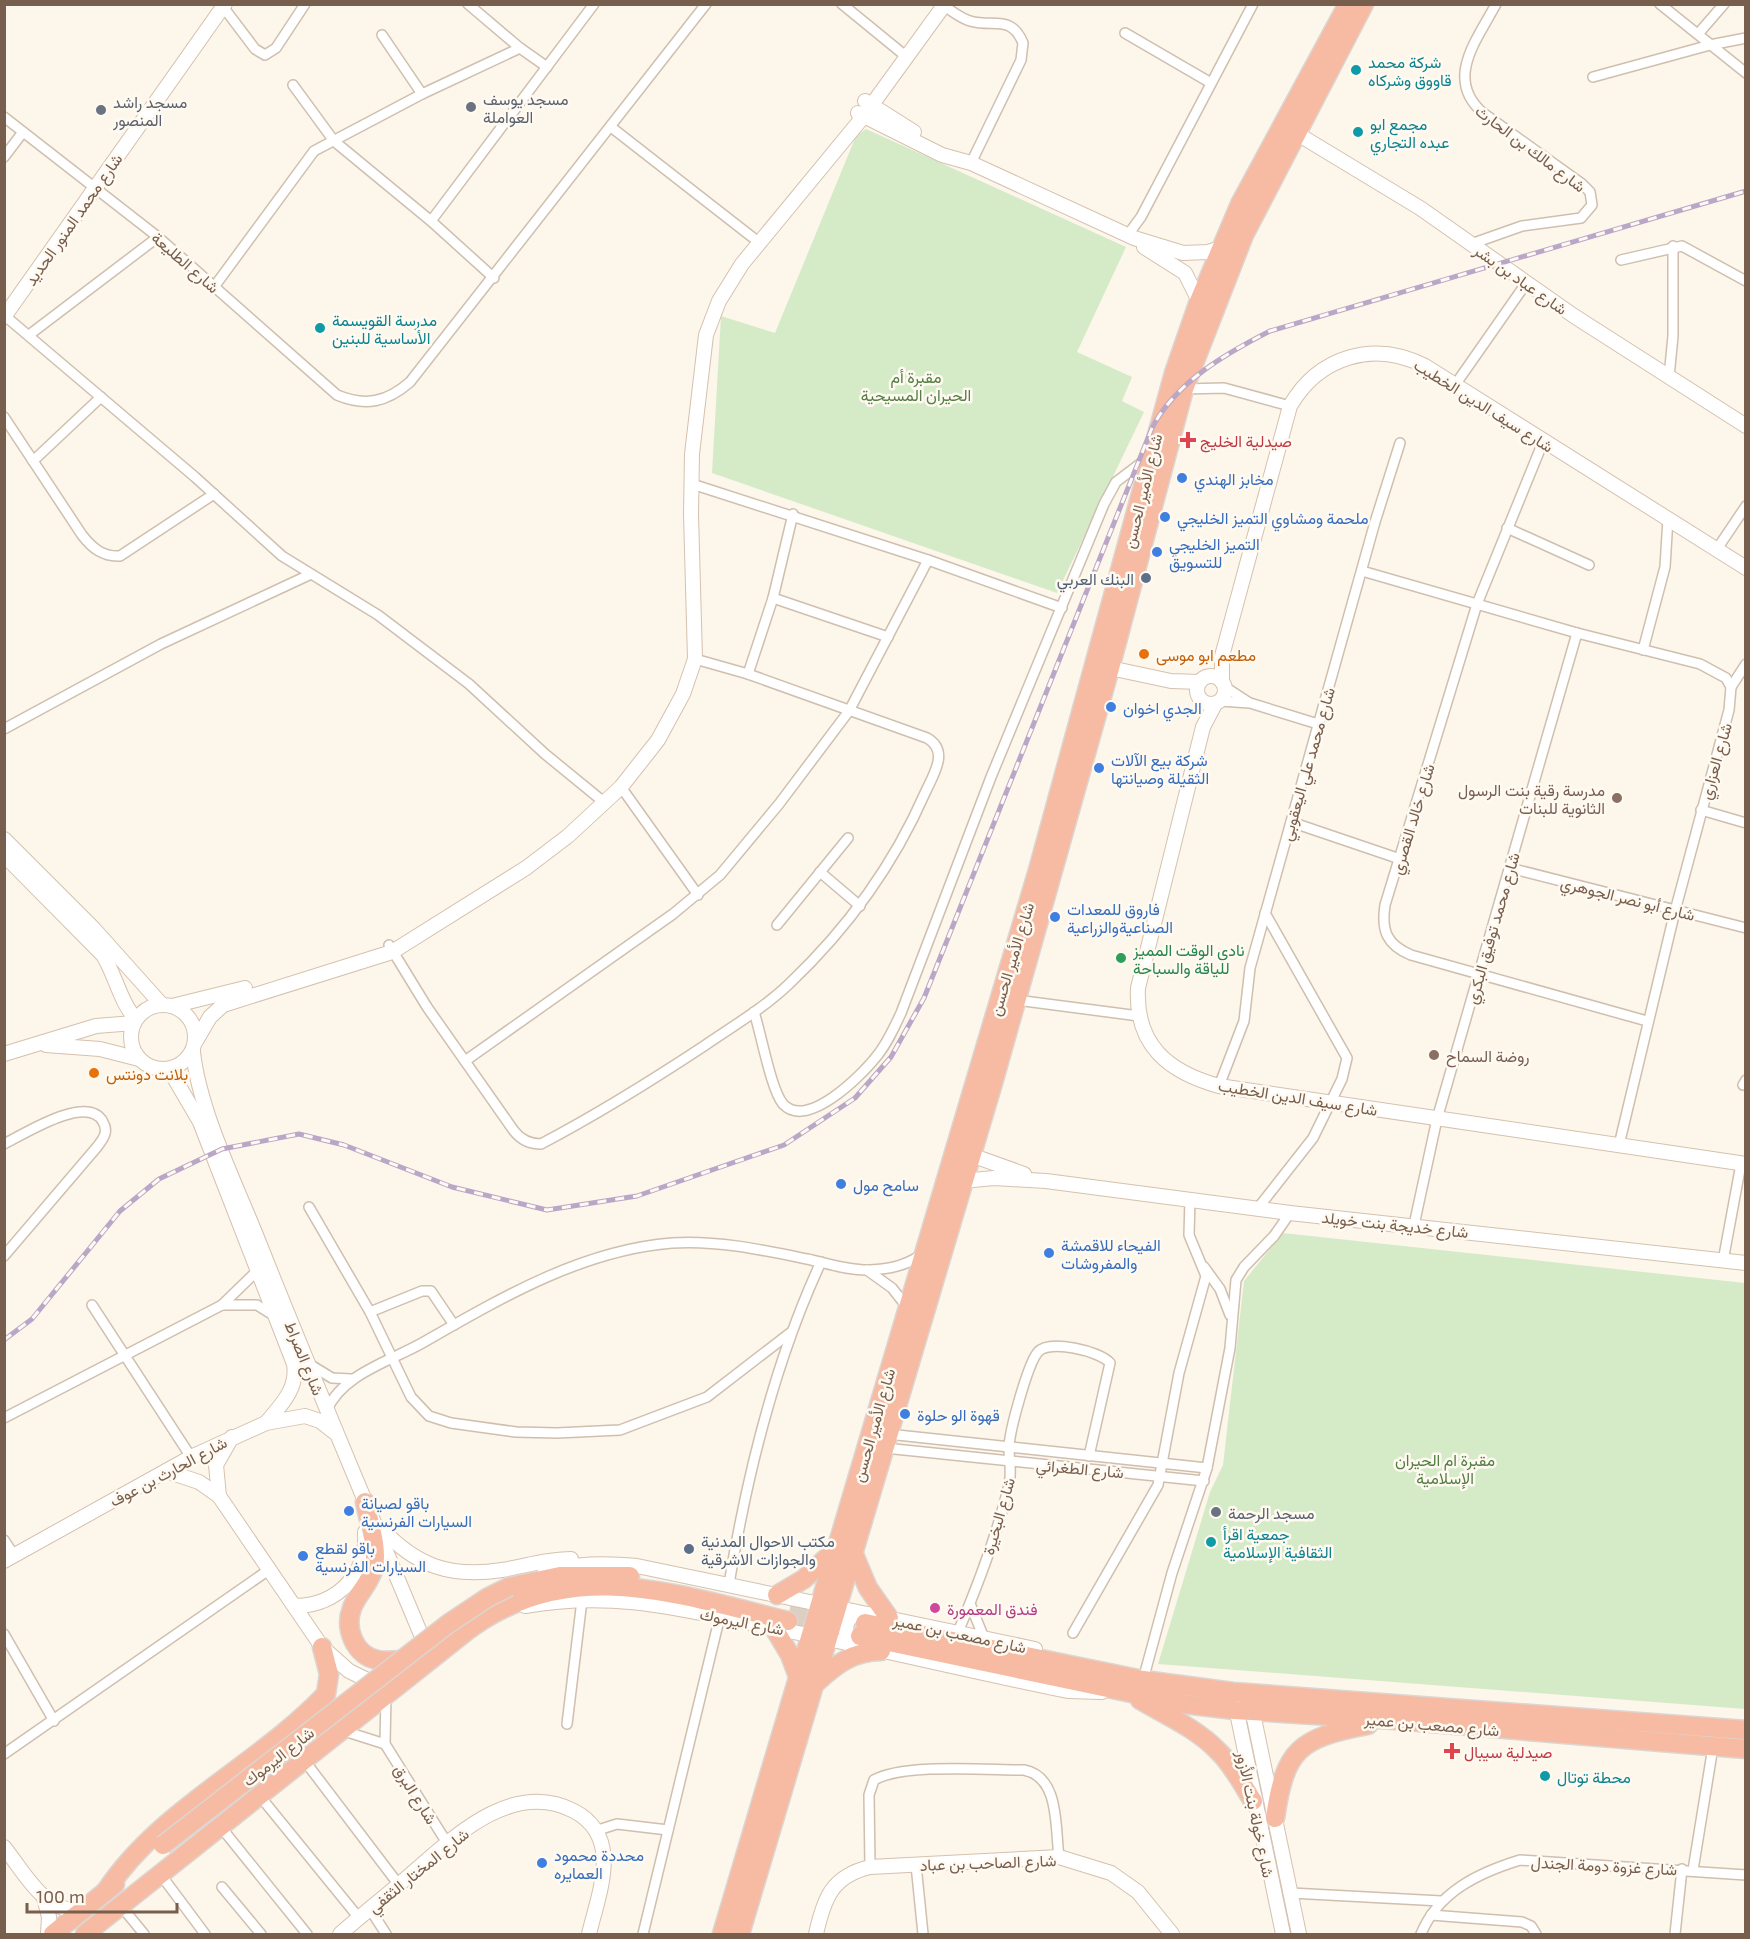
<svg xmlns="http://www.w3.org/2000/svg" width="1750" height="1939" viewBox="0 0 1750 1939" font-family="'Exo 2',Vazirmatn,sans-serif">
<style>
.green{fill:#d5ebc8}
.lines{fill:none;stroke-linecap:round;stroke-linejoin:round}
.highway-tunnel{stroke:#dcd0c3;stroke-width:18;stroke-dasharray:18 9;stroke-linecap:butt}
.street-casing{stroke:#cfbfaf;stroke-width:12}
.secondary-casing{stroke:#d5c1af;stroke-width:16}
.highway-casing{stroke:#dcd5d1;stroke-width:21}
.street{stroke:#fff;stroke-width:9}
.secondary{stroke:#fff;stroke-width:14}
.highway{stroke:#f6bba2;stroke-width:18}
.rail-casing{stroke:#baa7c8;stroke-width:5}
.rail{stroke:#fffaf1;stroke-width:3;stroke-dasharray:9;stroke-linecap:butt}
.highway-bridge-casing{stroke:#dcd5d1;stroke-width:21;stroke-linecap:butt}
.highway-bridge{stroke:#f6bba2;stroke-width:18}
.culture-dot{fill:#0f9aa8;stroke:#fffaf1;stroke-width:2}
.worship-dot{fill:#6b7280;stroke:#fffaf1;stroke-width:2}
.health-dot{fill:#e0444e;stroke:#fffaf1;stroke-width:2}
.shop-dot{fill:#3f7fe0;stroke:#fffaf1;stroke-width:2}
.service-dot{fill:#5c6f8a;stroke:#fffaf1;stroke-width:2}
.food-dot{fill:#e8710a;stroke:#fffaf1;stroke-width:2}
.education-dot{fill:#8d6e63;stroke:#fffaf1;stroke-width:2}
.leisure-dot{fill:#2e9e5b;stroke:#fffaf1;stroke-width:2}
.hotel-dot{fill:#d1479c;stroke:#fffaf1;stroke-width:2}
.labels{text-anchor:middle;dominant-baseline:central;stroke-width:5;stroke-linejoin:round;paint-order:stroke}
.culture-label{font-size:16px;fill:#0d838f;stroke:#fffaf1;text-anchor:start}
.worship-label{font-size:16px;fill:#5b616d;stroke:#fffaf1;text-anchor:start}
.street-label{font-size:16px;fill:#785e4d;stroke:#fffaf1}
.park-label{font-size:16px;fill:#547e44;stroke:#fffaf1}
.health-label{font-size:16px;fill:#be3a42;stroke:#fffaf1;text-anchor:start}
.shop-label{font-size:16px;fill:#366cbe;stroke:#fffaf1;text-anchor:start}
.service-label{font-size:16px;fill:#4e5e75;stroke:#fffaf1;text-anchor:end}
.food-label{font-size:16px;fill:#c56008;stroke:#fffaf1;text-anchor:start}
.education-label{font-size:16px;fill:#785e54;stroke:#fffaf1;text-anchor:end}
.leisure-label{font-size:16px;fill:#27864d;stroke:#fffaf1;text-anchor:start}
.hotel-label{font-size:16px;fill:#b23c85;stroke:#fffaf1;text-anchor:start}
</style>
<rect width="100%" height="100%" fill="#fdf6ea"/>
<g class="green">
<polygon points="866,129 1126,247 1077,352 1132,377 1122,401 1144,412 1057,593 712,473 721,316 775,333 856,136"/>
<polygon points="1283,1233 1745,1283 1745,1709 1158,1664 1210,1492 1223,1465 1244,1281"/>
</g>
<g class="lines">
<g class="highway-tunnel">
<polyline points="790,1608 831,1616"/>
<polyline points="788,1621 828,1629"/>
</g>
<defs>
<g id="street">
<polyline points="468,4 520,48 547,67"/>
<polyline points="842,4 908,58"/>
<polyline points="1660,4 1746,73"/>
<path d="M944,6C952,11 960,18 970,21C993,28 1011,14 1023,43L1021,60L971,163"/>
<polyline points="224,8 255,49 265,55 276,48 305,4"/>
<polyline points="1125,33 1211,83"/>
<polyline points="1698,34 1724,4"/>
<polyline points="382,35 422,94"/>
<polyline points="1593,77 1710,45 1746,38"/>
<polyline points="293,85 334,141 431,221 494,278"/>
<path d="M4,117L158,237L337,395C366,407 387,402 410,382L706,4"/>
<polyline points="611,127 761,244"/>
<polyline points="4,157 23,132"/>
<polyline points="431,221 594,4"/>
<polyline points="1127,236 1141,217 1253,4"/>
<path d="M1471,244L1522,226L1581,218L1592,205L1590,192L1582,184L1483,113C1444,79 1477,40 1496,4"/>
<polyline points="1621,260 1682,246 1746,281"/>
<polyline points="214,287 314,151 422,94 520,48"/>
<polyline points="4,315 195,477 282,556 378,615 469,684 545,754 605,803"/>
<polyline points="29,335 158,237"/>
<polyline points="1669,377 1673,336 1673,246"/>
<polyline points="1455,385 1527,282"/>
<polyline points="1184,389 1224,388 1290,406"/>
<path d="M4,417L82,535C92,548 103,557 120,556L214,494"/>
<path d="M1543,442L1477,604L1385,905C1381,931 1387,945 1411,955L1647,1021"/>
<polyline points="33,461 101,397"/>
<polyline points="692,484 928,560 1062,608"/>
<polyline points="1507,528 1589,565"/>
<polyline points="1717,549 1746,506"/>
<polyline points="1362,571 1577,633 1700,664 1726,678 1731,687 1729,710 1675,911 1619,1145"/>
<polyline points="773,598 888,637"/>
<polyline points="1643,650 1665,567 1668,518"/>
<polyline points="748,674 773,598 793,514"/>
<polyline points="1225,687 1248,702"/>
<polyline points="1731,687 1746,664"/>
<polyline points="1220,701 1250,703 1318,724"/>
<polyline points="4,729 161,644 309,575"/>
<polyline points="621,787 698,895"/>
<polyline points="1701,810 1746,823"/>
<polyline points="1291,822 1400,859"/>
<polyline points="1510,868 1746,928"/>
<polyline points="820,872 860,906"/>
<polyline points="777,925 848,838"/>
<path d="M389,945L427,1007L514,1131C521,1140 529,1144 541,1144C598,1114 651,1081 704,1046C733,1026 764,1008 789,984C847,929 893,866 925,793C933,775 950,751 927,738L748,674L695,659"/>
<polyline points="1016,1000 1139,1016"/>
<path d="M754,1012C761,1033 771,1090 783,1104C807,1130 861,1076 876,1057C887,1044 894,1028 901,1013L991,777L1104,504L1116,482L1149,457"/>
<polyline points="465,1061 673,914 720,875 779,804 849,711 928,560"/>
<polyline points="1743,1085 1746,1080"/>
<polyline points="1219,1086 1244,1021 1250,968 1375,522 1400,443"/>
<path d="M4,1144C24,1134 88,1093 103,1122C109,1132 103,1139 97,1147L4,1256"/>
<polyline points="309,1207 370,1312 411,1397 429,1416 451,1423 516,1432 557,1433 620,1430 707,1397 790,1333"/>
<polyline points="1258,1208 1313,1138 1342,1079 1347,1058 1265,913"/>
<polyline points="1414,1225 1437,1119 1577,633"/>
<polyline points="1723,1261 1741,1164"/>
<polyline points="1204,1267 1220,1289 1230,1315"/>
<polyline points="867,1270 892,1288 907,1307"/>
<polyline points="92,1305 191,1457"/>
<polyline points="222,1305 257,1305 273,1315"/>
<polyline points="370,1312 422,1291 431,1291 454,1325"/>
<polyline points="309,1364 332,1378 351,1379"/>
<path d="M327,1410C342,1374 391,1361 424,1342C501,1298 582,1250 672,1243C717,1240 763,1250 807,1259C826,1263 850,1271 870,1270C889,1269 905,1266 921,1255"/>
<polyline points="4,1418 222,1305 259,1269"/>
<polyline points="888,1434 1207,1468"/>
<polyline points="885,1448 1204,1481"/>
<polyline points="4,1540 14,1555"/>
<path d="M729,1584C747,1475 774,1363 821,1262"/>
<polyline points="971,1606 984,1638"/>
<path d="M958,1632C978,1585 997,1535 1009,1485C1012,1472 1009,1461 1009,1448C1009,1432 1028,1363 1038,1352C1049,1339 1100,1351 1110,1363L1089,1456"/>
<polyline points="1073,1633 1158,1485 1179,1373 1206,1276 1189,1235 1190,1199"/>
<polyline points="4,1634 54,1721"/>
<polyline points="1143,1680 1172,1573 1207,1468 1230,1348 1236,1280 1244,1267 1274,1236 1290,1213"/>
<polyline points="386,1695 385,1744 447,1843"/>
<polyline points="567,1724 582,1600"/>
<polyline points="341,1730 385,1744"/>
<polyline points="4,1754 270,1569"/>
<polyline points="304,1760 399,1885"/>
<polyline points="259,1795 359,1918"/>
<polyline points="220,1826 307,1934"/>
<polyline points="598,1830 617,1824 668,1830"/>
<polyline points="916,1865 923,1934"/>
<path d="M870,1867L869,1795L874,1780C903,1763 988,1770 1024,1770C1060,1777 1055,1827 1059,1857"/>
<polyline points="1693,1870 1713,1747"/>
<polyline points="161,1875 205,1934"/>
<polyline points="222,1887 261,1934"/>
<polyline points="1291,1893 1441,1901"/>
<polyline points="121,1906 144,1934"/>
<polyline points="370,1909 386,1934"/>
<polyline points="1431,1915 1522,1922 1531,1926 1536,1934"/>
<polyline points="643,1934 720,1616"/>
<path d="M1421,1934C1438,1892 1478,1873 1520,1860L1746,1875"/>
<polyline points="1675,1934 1682,1869"/>
</g>
<g id="secondary">
<polyline points="865,101 914,132"/>
<polyline points="858,113 942,155 971,163 1134,238 1183,253 1208,252 1221,248"/>
<polyline points="1296,133 1420,208 1574,316 1746,426"/>
<polyline points="1144,247 1185,273 1199,301"/>
<polyline points="4,317 225,4"/>
<polyline points="1110,668 1171,681 1200,682"/>
<circle cx="1211" cy="690" r="14"/>
<path d="M1222,682V656L1290,406C1319,356 1374,340 1425,366L1746,568"/>
<path d="M1215,704L1203,727L1196,755L1138,988C1135,1045 1168,1072 1219,1086L1746,1164"/>
<polyline points="4,839 94,929 162,1005"/>
<path d="M4,855L103,955C115,974 121,1004 136,1019"/>
<circle cx="163" cy="1037" r="32"/>
<polyline points="172,1006 245,988"/>
<polyline points="196,1041 210,1017 223,1005 392,952 526,868 568,836 621,787 658,740 683,694 695,659 691,514 692,454 706,335 719,301 742,264 863,117 945,4"/>
<polyline points="46,1045 100,1049 139,1059"/>
<path d="M193,1052C200,1114 237,1186 260,1245C314,1381 371,1515 427,1649"/>
<polyline points="4,1054 96,1026 134,1023"/>
<path d="M169,1069L200,1122L294,1364C298,1389 281,1405 266,1423"/>
<polyline points="971,1155 1024,1174"/>
<polyline points="962,1181 994,1178 1046,1181 1290,1213 1746,1263"/>
<polyline points="166,1471 199,1482 219,1496 322,1647 349,1671 380,1686"/>
<polyline points="219,1496 216,1465 232,1437"/>
<path d="M381,1528C416,1566 450,1578 502,1570C526,1566 547,1559 571,1559"/>
<polyline points="4,1561 191,1457 266,1423 305,1416 320,1421 334,1432"/>
<path d="M545,1572C577,1563 604,1563 637,1566L1035,1649"/>
<path d="M296,1606C338,1605 368,1573 365,1532"/>
<path d="M525,1606C617,1590 684,1610 773,1628C872,1647 969,1671 1068,1691L1102,1692"/>
<path d="M851,1644C845,1635 844,1626 850,1617L859,1614"/>
<polyline points="1235,1703 1283,1934"/>
<polyline points="1251,1704 1299,1934"/>
<path d="M4,1847C27,1876 41,1908 80,1912"/>
<polyline points="44,1898 49,1917 48,1934"/>
<path d="M340,1934C363,1914 387,1895 410,1875C454,1837 512,1779 574,1811C623,1837 599,1892 589,1934"/>
<path d="M816,1934C824,1898 832,1876 870,1867L1059,1857L1111,1873L1138,1892L1172,1934"/>
</g>
<g id="highway">
<path d="M365,1502C369,1523 378,1547 374,1567C370,1584 357,1594 352,1608C344,1629 355,1656 378,1660C385,1662 394,1660 401,1660"/>
<polyline points="852,1550 868,1588 889,1618"/>
<polyline points="509,1587 560,1576 630,1576"/>
<polyline points="777,1595 804,1579 835,1550"/>
<polyline points="865,1623 1143,1680 1233,1692 1746,1730"/>
<polyline points="774,1628 790,1655 799,1679"/>
<polyline points="860,1636 1184,1704 1235,1710 1395,1720 1746,1749"/>
<path d="M817,1682C836,1664 854,1651 881,1651"/>
<path d="M1140,1700C1166,1715 1197,1729 1218,1751C1233,1765 1242,1784 1253,1801"/>
<path d="M1275,1818C1285,1749 1299,1738 1368,1725"/>
<path d="M106,1891C159,1810 260,1764 326,1694L329,1674L322,1647"/>
<polyline points="53,1934 115,1884"/>
<path d="M85,1934L468,1630C569,1555 677,1594 788,1621"/>
<polyline points="722,1934 1038,870 1174,373 1199,301 1240,204 1348,4"/>
<polyline points="740,1934 993,1083 1110,668 1184,389 1244,235 1364,4"/>
</g>
</defs>
<use href="#street" class="street-casing"/>
<use href="#secondary" class="secondary-casing"/>
<use href="#highway" class="highway-casing"/>
<use href="#street" class="street"/>
<use href="#secondary" class="secondary"/>
<use href="#highway" class="highway"/>
<defs>
<path id="rail" d="M4,1340L32,1319L120,1211L159,1179L222,1149L299,1134L344,1145L452,1187L547,1210L637,1196L784,1145L855,1098L891,1057L924,998L1152,428C1176,382 1225,354 1270,331L1746,191"/>
</defs>
<use href="#rail" class="rail-casing"/>
<use href="#rail" class="rail"/>
<defs>
<polyline id="highway-bridge" points="163,1845 448,1624 487,1598 509,1587"/>
</defs>
<use href="#highway-bridge" class="highway-bridge-casing"/>
<use href="#highway-bridge" class="highway-bridge"/>
</g>
<g class="culture-dot">
<circle cx="1356" cy="70" r="6"/>
<circle cx="1358" cy="132" r="6"/>
<circle cx="320" cy="328" r="6"/>
<circle cx="1211" cy="1542" r="6"/>
<circle cx="1545" cy="1776" r="6"/>
</g>
<g class="worship-dot">
<circle cx="471" cy="107" r="6"/>
<circle cx="101" cy="110" r="6"/>
<circle cx="1216" cy="1512" r="6"/>
</g>
<g class="health-dot">
<path d="M1185 431h6v6h6v6h-6v6h-6v-6h-6v-6h6z"/>
<path d="M1449 1742h6v6h6v6h-6v6h-6v-6h-6v-6h6z"/>
</g>
<g class="shop-dot">
<circle cx="1182" cy="478" r="6"/>
<circle cx="1165" cy="517" r="6"/>
<circle cx="1157" cy="552" r="6"/>
<circle cx="1111" cy="707" r="6"/>
<circle cx="1099" cy="768" r="6"/>
<circle cx="1055" cy="917" r="6"/>
<circle cx="841" cy="1184" r="6"/>
<circle cx="1049" cy="1253" r="6"/>
<circle cx="905" cy="1414" r="6"/>
<circle cx="349" cy="1511" r="6"/>
<circle cx="303" cy="1556" r="6"/>
<circle cx="542" cy="1863" r="6"/>
</g>
<g class="service-dot">
<circle cx="1146" cy="578" r="6"/>
<circle cx="689" cy="1549" r="6"/>
</g>
<g class="food-dot">
<circle cx="1144" cy="654" r="6"/>
<circle cx="94" cy="1073" r="6"/>
</g>
<g class="education-dot">
<circle cx="1617" cy="798" r="6"/>
<circle cx="1434" cy="1055" r="6"/>
</g>
<circle class="leisure-dot" cx="1121" cy="958" r="6"/>
<circle class="hotel-dot" cx="935" cy="1608" r="6"/>
<g class="labels">
<g class="culture-label">
<text x="1368" y="61">شركة محمد<tspan x="1368" dy="18">قاووق وشركاه</tspan></text>
<text x="1370" y="123">مجمع ابو<tspan x="1370" dy="18">عبده التجاري</tspan></text>
<text x="332" y="319">مدرسة القويسمة<tspan x="332" dy="18">الأساسية للبنين</tspan></text>
<text x="1223" y="1533">جمعية اقرأ<tspan x="1223" dy="18">الثقافية الإسلامية</tspan></text>
<text x="1557" y="1776">محطة توتال</text>
</g>
<g class="worship-label">
<text x="483" y="98">مسجد يوسف<tspan x="483" dy="18">العواملة</tspan></text>
<text x="113" y="101">مسجد راشد<tspan x="113" dy="18">المنصور</tspan></text>
<text x="1228" y="1512">مسجد الرحمة</text>
</g>
<g class="street-label">
<text transform="translate(1531 148) rotate(37)">شارع مالك بن الحارث</text>
<text transform="translate(73 219) rotate(-55)">شارع محمد المنور الحديد</text>
<text transform="translate(186 262) rotate(41)">شارع الطليعة</text>
<text transform="translate(1521 279) rotate(35)">شارع عباد بن بشر</text>
<text transform="translate(1484 405) rotate(32)">شارع سيف الدين الخطيب</text>
<text transform="translate(1142 491) rotate(-76)">شارع الأمير الحسن</text>
<text transform="translate(1715 761) rotate(-74)">شارع العزاري</text>
<text transform="translate(1307 764) rotate(-74)">شارع محمد علي اليعقوبي</text>
<text transform="translate(1412 819) rotate(-73)">شارع خالد القصري</text>
<text transform="translate(1628 898) rotate(14)">شارع أبو نصر الجوهري</text>
<text transform="translate(1492 928) rotate(-74)">شارع محمد توفيق البكري</text>
<text transform="translate(1011 959) rotate(-73)">شارع الأمير الحسن</text>
<text transform="translate(1298 1097) rotate(9)">شارع سيف الدين الخطيب</text>
<text transform="translate(1395 1224) rotate(6)">شارع خديجة بنت خويلد</text>
<text transform="translate(305 1358) rotate(68)">شارع الصراط</text>
<text transform="translate(873 1425) rotate(-74)">شارع الأمير الحسن</text>
<text transform="translate(1080 1468) rotate(5)">شارع الطغرائي</text>
<text transform="translate(168 1471) rotate(-28)">شارع الحارث بن عوف</text>
<text transform="translate(998 1516) rotate(-74)">شارع البخيرة</text>
<text transform="translate(742 1621) rotate(11)">شارع اليرموك</text>
<text transform="translate(960 1633) rotate(12)">شارع مصعب بن عمير</text>
<text transform="translate(1432 1724) rotate(5)">شارع مصعب بن عمير</text>
<text transform="translate(278 1756) rotate(-38)">شارع اليرموك</text>
<text transform="translate(416 1794) rotate(58)">شارع البرق</text>
<text transform="translate(1256 1814) rotate(78)">شارع خولة بنت الأزور</text>
<text transform="translate(988 1862) rotate(-2)">شارع الصاحب بن عباد</text>
<text transform="translate(1604 1865) rotate(3)">شارع غزوة دومة الجندل</text>
<text transform="translate(418 1870) rotate(-39)">شارع المختار الثقفي</text>
</g>
<g class="park-label">
<text x="916" y="376">مقبرة أم<tspan x="916" dy="18">الحيران المسيحية</tspan></text>
<text x="1445" y="1459">مقبرة ام الحيران<tspan x="1445" dy="18">الإسلامية</tspan></text>
</g>
<g class="health-label">
<text x="1200" y="440">صيدلية الخليج</text>
<text x="1464" y="1751">صيدلية سيبال</text>
</g>
<g class="shop-label">
<text x="1194" y="478">مخابز الهندي</text>
<text x="1177" y="517">ملحمة ومشاوي التميز الخليجي</text>
<text x="1169" y="543">التميز الخليجي<tspan x="1169" dy="18">للتسويق</tspan></text>
<text x="1123" y="707">الجدي اخوان</text>
<text x="1111" y="759">شركة بيع الآلات<tspan x="1111" dy="18">الثقيلة وصيانتها</tspan></text>
<text x="1067" y="908">فاروق للمعدات<tspan x="1067" dy="18">الصناعيةوالزراعية</tspan></text>
<text x="853" y="1184">سامح مول</text>
<text x="1061" y="1244">الفيحاء للاقمشة<tspan x="1061" dy="18">والمفروشات</tspan></text>
<text x="917" y="1414">قهوة الو حلوة</text>
<text x="361" y="1502">باقو لصيانة<tspan x="361" dy="18">السيارات الفرنسية</tspan></text>
<text x="315" y="1547">باقو لقطع<tspan x="315" dy="18">السيارات الفرنسية</tspan></text>
<text x="554" y="1854">محددة محمود<tspan x="554" dy="18">العمايره</tspan></text>
</g>
<g class="service-label">
<text x="1134" y="578">البنك العربي</text>
<text x="701" y="1540" text-anchor="start">مكتب الاحوال المدنية<tspan x="701" dy="18">والجوازات الاشرقية</tspan></text>
</g>
<g class="food-label">
<text x="1156" y="654">مطعم ابو موسى</text>
<text x="106" y="1073">بلانت دونتس</text>
</g>
<g class="education-label">
<text x="1605" y="789">مدرسة رقية بنت الرسول<tspan x="1605" dy="18">الثانوية للبنات</tspan></text>
<text x="1446" y="1055" text-anchor="start">روضة السماح</text>
</g>
<g class="leisure-label">
<text x="1133" y="949">نادي الوقت المميز<tspan x="1133" dy="18">للياقة والسباحة</tspan></text>
</g>
<g class="hotel-label">
<text x="947" y="1608">فندق المعمورة</text>
</g>
</g>
<rect width="1750" height="1939" fill="none" stroke="#785e4d" stroke-width="12"/>
<path d="M27 1903v9h150v-9" fill="none" stroke="#785e4d" stroke-width="3"/>
<text x="36" y="1903" font-size="18" fill="#785e4d" stroke="#fffaf1" stroke-width="4.5" paint-order="stroke">100 m</text>
</svg>
